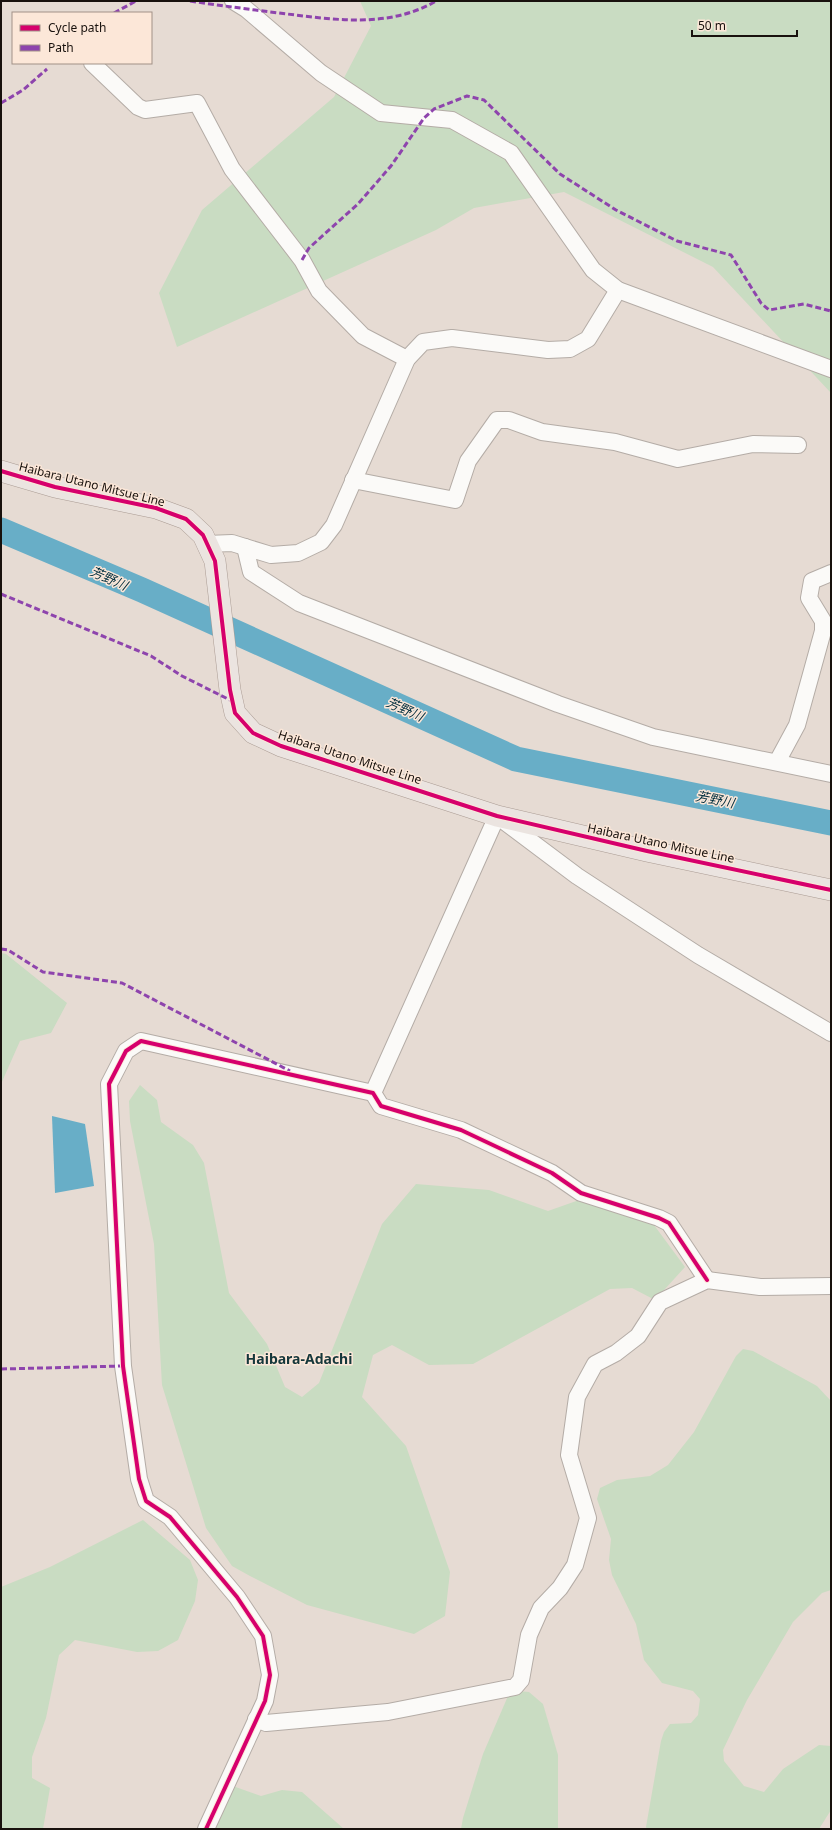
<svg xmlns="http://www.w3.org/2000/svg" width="832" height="1830" viewBox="0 0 832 1830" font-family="'Noto Sans','Noto Sans JP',sans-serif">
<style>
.green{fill:#c9dcc2}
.water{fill:#68aec7}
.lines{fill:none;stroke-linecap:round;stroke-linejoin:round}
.river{stroke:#68aec7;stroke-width:25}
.minor-casing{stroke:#b4aca6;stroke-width:18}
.major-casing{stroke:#aa9b93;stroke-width:22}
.minor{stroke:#fbfaf8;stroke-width:16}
.major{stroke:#ebe4e0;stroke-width:21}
.quiet{stroke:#8e44ad;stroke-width:3;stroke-dasharray:6 3;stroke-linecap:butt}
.cycleway-casing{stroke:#fce7d8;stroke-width:6}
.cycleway{stroke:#d6006c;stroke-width:4}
.labels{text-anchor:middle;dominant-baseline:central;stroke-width:3;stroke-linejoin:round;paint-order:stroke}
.street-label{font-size:12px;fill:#18110d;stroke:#fce7d8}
.water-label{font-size:13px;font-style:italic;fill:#002e3e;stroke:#fce7d8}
.quarter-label{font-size:14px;font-weight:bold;fill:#15373b;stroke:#fce7d8}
</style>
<rect width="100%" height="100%" fill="#e6dbd3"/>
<g class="green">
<polygon points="360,1 831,1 831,393 713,267 564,192 474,208 436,230 177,347 159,293 202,210 334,97 371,26"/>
<polygon points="1,953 6,954 67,1003 51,1033 20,1041 1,1084"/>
<polygon points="140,1085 157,1100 161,1122 193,1145 204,1163 229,1293 267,1344 285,1387 302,1397 319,1383 382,1224 416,1184 489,1190 548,1211 582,1199 654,1225 685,1267 655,1300 632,1288 610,1289 473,1364 429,1365 392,1345 373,1355 362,1397 406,1446 450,1572 445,1616 414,1634 307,1605 250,1576 232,1566 206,1528 162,1385 154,1244 130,1121 129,1101"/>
<polygon points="743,1349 753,1351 817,1386 831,1401 831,1590 822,1593 793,1622 747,1700 723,1750 724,1761 744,1786 764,1792 783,1769 819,1745 831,1746 831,1810 819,1829 647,1829 646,1827 661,1741 664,1732 670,1724 691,1723 698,1715 700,1699 693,1691 662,1683 644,1660 636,1624 612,1575 609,1560 611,1539 597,1499 600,1488 617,1480 650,1476 668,1465 694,1432 736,1356"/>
<polygon points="143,1520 190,1560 198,1580 195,1601 178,1640 158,1651 137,1652 75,1640 59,1655 46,1718 32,1757 32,1778 50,1788 43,1829 1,1829 1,1587 50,1567"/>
<polygon points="518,1691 529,1692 543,1704 558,1755 558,1829 461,1829 463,1818 483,1754 508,1696"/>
<polygon points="230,1785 261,1796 282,1790 302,1792 344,1829 213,1829"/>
</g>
<polygon class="water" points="52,1116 85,1124 94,1186 55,1193"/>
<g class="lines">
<polyline class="river" points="1,530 142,590 516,759 831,823"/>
<defs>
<g id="minor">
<polyline points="233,1 246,9 321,73 381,113 452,120 511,153 593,270 618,290 831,369"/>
<polyline points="92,63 138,107 145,110 197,103 232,169 302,260 319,291 363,336 407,359"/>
<polyline points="353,480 455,500 468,461 497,420 509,420 542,432 615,442 678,459 753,444 798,445"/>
<polyline points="207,544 232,543 271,555 298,553 321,542 334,525 407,359 423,342 452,338 548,350 570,349 588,339 618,290"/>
<polyline points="245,547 251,572 299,603 558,704 653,737 831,774"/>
<polyline points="777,762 797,725 823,631 823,621 809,598 812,581 831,573"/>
<polyline points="373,1093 497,816 577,876 698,955 831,1033"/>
<polyline points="256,1719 266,1723 388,1712 515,1687 521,1680 529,1635 541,1608 560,1588 575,1565 588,1518 569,1455 577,1397 595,1364 616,1353 638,1336 660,1302 707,1280 760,1287 831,1286"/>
<polyline points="206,1829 265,1701 270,1675 263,1636 237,1597 170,1517 146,1501 139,1479 123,1366 109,1084 126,1051 141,1041 373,1093 381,1106 461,1130 552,1173 581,1193 659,1218 669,1223 707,1280"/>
</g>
<polyline id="major" points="1,471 55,487 156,508 186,519 203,535 215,561 230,690 235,713 253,733 281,746 497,816 647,851 831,890"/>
</defs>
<use href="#minor" class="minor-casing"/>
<use href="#major" class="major-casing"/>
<use href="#minor" class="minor"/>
<use href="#major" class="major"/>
<g class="quiet">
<path d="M190,1C223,6 255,10 287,14C337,20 390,28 436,1"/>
<polyline points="114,13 136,1"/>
<polyline points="1,103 23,90 47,69"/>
<polyline points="302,260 309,248 358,204 391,166 424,118 434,109 467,96 484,100 560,174 616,210 677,241 731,255 761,303 769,310 804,304 831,311"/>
<polyline points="1,594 151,656 182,676 232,701"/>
<polyline points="1,949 8,950 43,972 122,983 290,1071"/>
<polyline points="1,1369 123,1366"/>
</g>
<defs>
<g id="cycleway">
<polyline points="1,471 55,487 156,508 186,519 203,535 215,561 230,690 235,713 253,733 281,746 497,816 647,851 831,890"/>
<polyline points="206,1829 265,1701 270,1675 263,1636 237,1597 170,1517 146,1501 139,1479 123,1366 109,1084 126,1051 141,1041 373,1093 381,1106 461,1130 552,1173 581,1193 659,1218 669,1223 707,1280"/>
</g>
</defs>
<use href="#cycleway" class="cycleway-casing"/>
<use href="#cycleway" class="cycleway"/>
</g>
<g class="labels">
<g class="street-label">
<text transform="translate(92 484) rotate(14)">Haibara Utano Mitsue Line</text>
<text transform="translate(350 757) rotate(18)">Haibara Utano Mitsue Line</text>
<text transform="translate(661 843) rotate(12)">Haibara Utano Mitsue Line</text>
</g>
<g class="water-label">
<text transform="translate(109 578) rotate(24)">芳野川</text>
<text transform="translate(405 709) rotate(24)">芳野川</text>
<text transform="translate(715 799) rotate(11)">芳野川</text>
</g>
<g class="quarter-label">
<text x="299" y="1358">Haibara-Adachi</text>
</g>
</g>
<rect width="832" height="1830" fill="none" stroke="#18110d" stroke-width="4"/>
<rect x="12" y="12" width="140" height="52" fill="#fce7d8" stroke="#a19187"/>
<rect x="20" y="25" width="20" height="6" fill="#d6006c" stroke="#a19187"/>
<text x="48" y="32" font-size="12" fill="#18110d">Cycle path</text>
<rect x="20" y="45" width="20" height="6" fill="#8e44ad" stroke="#a19187"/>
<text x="48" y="52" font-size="12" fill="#18110d">Path</text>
<path d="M692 30v6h105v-6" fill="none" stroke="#18110d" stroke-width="2"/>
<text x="698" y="30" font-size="12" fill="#18110d" stroke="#fce7d8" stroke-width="3" paint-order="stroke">50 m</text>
</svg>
